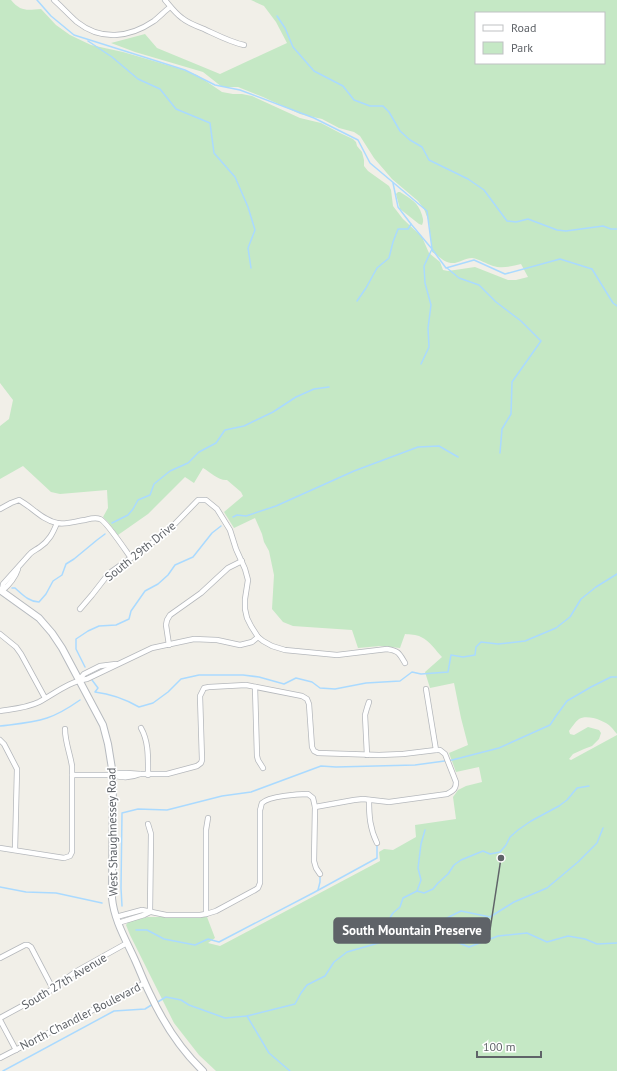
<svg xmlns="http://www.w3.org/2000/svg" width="617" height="1071" viewBox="0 0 617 1071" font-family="'PT Sans',sans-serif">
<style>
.green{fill:#c5e8c5;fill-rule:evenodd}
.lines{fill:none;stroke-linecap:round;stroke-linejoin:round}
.stream{stroke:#aadaff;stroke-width:1.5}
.street-casing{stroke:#b5b8bc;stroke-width:6}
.secondary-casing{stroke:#b6babf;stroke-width:8}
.street{stroke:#fff;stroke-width:4.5}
.secondary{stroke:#fff;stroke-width:6}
.labels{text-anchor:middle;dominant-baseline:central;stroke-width:3.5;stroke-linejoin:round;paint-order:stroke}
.street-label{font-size:12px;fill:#5f6368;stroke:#fff}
.leader{fill:none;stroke:#5f6368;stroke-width:1.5}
.callout-dot{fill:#5f6368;stroke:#fff;stroke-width:1.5}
.callout{fill:#5f6368;stroke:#5f6368;stroke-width:1.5}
.callout-label{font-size:13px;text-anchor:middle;font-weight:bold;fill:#fff}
</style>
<rect width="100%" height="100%" fill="#f1efe8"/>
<g class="green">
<path d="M0,0H11C21,12 27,10 41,9L56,25L70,35L91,45L123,52L181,69L197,75L222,92L233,94H242L252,96L300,118L321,123L340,133L353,139L356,142L357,146L362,152L364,160V166L368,171L389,186L391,190L393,206L403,219L422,237L429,253L440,262L443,270L448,271L475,267L508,280H516L528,277L521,264C512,266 502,269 493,266C486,264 480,259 472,258C465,258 458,264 451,263C443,262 438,255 432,252L429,222L424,209L418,201L392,179L374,158L360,136L354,132L339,128L322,119L300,114L263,97L238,87H222L203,72L135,52L111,43L145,34L157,48L220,74L287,43L276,22L264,6L251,0H617V734C615,732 614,730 611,727C606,721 587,714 579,719C575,722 572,727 569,731L570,734L574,735L588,727L599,730L601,733L599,739L592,746L584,749L573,754L569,759L571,760L617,735V1071H216L199,1055L174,1023L130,935L126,925L129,921L148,917H207L215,938L208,943L220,946L380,861L379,852L384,849L393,850L416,837L415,825L456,819L453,797L458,790L466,786L482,782L479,767L456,772L449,753L468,745L461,718L454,683L430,688L425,672L442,657C436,651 430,641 421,637C416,634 410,635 405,634L400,648L380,646L358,648L352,630L293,626L283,622L272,609L274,575L269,551L264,542L262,534L255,518L234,528L224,512L243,496L241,492L227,480C219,481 210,472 203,468L194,483L185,477L148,514L118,535L108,522L103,517L108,508L107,490L60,494L51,492L23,466L0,479V426L9,419L13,400L0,383ZM476,13H604V63H476Z"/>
<path d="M398,192H400C411,199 418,202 422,215C423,219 424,221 422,225L419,224L400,209L396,194Z"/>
</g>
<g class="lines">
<g class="stream">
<polyline points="37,0 51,16 74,35 185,70 215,85 240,90 314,118 358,140 370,163 427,211 432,249 446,268 474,260 505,274 560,259 592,269 613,303 617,306"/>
<polyline points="277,16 285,28 293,47 314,71 343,86 354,100 370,106 383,106 389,112 400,131 410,140 422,147 429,160 468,179 484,190 507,221 516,222 528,219 557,230 566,231 603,226 611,229 617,229"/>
<polyline points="88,41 112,57 138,79 160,89 176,109 210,123 214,153 235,177 248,207 255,230 248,248 251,268"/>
<polyline points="411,224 432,249 424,266 425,283 431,305 428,328 429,347 421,364"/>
<polyline points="447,268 459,278 479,285 496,302 521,321 541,341 512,382 511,414 502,429 500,453"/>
<polyline points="357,301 366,288 377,268 389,258 393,242 398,229 408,229 411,224 398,207 393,183"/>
<polyline points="233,517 237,515 246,516 276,506 354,471 418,447 439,446 458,457"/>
<polyline points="112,523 128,515 133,509 138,500 150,495 154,484 170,471 188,463 199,452 216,443 225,430 244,426 273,412 296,397 314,389 329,387"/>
<path d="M12,588H15C22,594 29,602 39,602L46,594L53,581L62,575L66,564L74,559L97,540L105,534"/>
<polyline points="85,667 76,649 76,639 88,631 99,626 116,625 129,619 131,611 145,591 158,584 168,575 175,565 193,557 212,533 221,526"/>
<path d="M92,680L98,688L95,692C112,694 125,699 139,707L153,703L168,692L181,679L199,675H243L259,677L284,684L296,678L312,682L320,688L335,689L366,683L400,681L412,672L421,674L448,672L451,655L463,657L475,655L476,647L481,642L498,644L525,641L556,628L570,617L581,599L596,587L617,574"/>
<path d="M0,726C16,724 32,723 47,718C59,714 70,707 80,700"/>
<polyline points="0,887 26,892 56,893 102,903"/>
<polyline points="318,890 320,882 320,876"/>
<polyline points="417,891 421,880 418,868 421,844 425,830"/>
<polyline points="122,906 121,888 122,813 138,809 167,810 222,796 251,792 321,766 336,767 415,765 452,760 499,748 550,725 556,716 567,701 591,687 611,677 617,677"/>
<polyline points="386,929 431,926 461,911 490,917 514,902 547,888 578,862 597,843 603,828"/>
<polyline points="136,930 147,930 164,939 195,945 208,939 219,942 313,893 377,858 377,843"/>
<polyline points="382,942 410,939 447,938 469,947 498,936 527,933 547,942 568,936 585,939 597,944 617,943"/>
<polyline points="156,1003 166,997 181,1000 189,1005 225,1018 247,1016 295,1004 301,993 307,985 325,976 334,962 347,952 382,942 388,921 393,913 400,907 403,898 417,891 424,893 433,889 438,883 448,874 454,865 461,860 483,851 490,854 500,852 506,845 510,837 518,830 531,821 559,806 567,800 577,788 589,786"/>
<polyline points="247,1016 269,1053 290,1071"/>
<polyline points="3,1071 114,1011 145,1009 153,1004"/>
</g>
<defs>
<g id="street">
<path d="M54,0C62,7 69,15 77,22C101,41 129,38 154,21C159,17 165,11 170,7"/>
<path d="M165,0C170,6 175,13 182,18C188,23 196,26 204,29C217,35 230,42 244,45"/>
<path d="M0,509L11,503L19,500C32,507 42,520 57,523C66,525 76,521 85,520C89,519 95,517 100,519C106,521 126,551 131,558"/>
<path d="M2,591L3,584L29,555C32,551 36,550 40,547C49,541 53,533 57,523"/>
<path d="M2,591C9,585 15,578 18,569"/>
<path d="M80,609L92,595L106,577L111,572L167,532L198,500H206L217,509L230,530L236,549L245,569L248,580L245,599V609L247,618L251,626L258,637L263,641L272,646L285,650L337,655L387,649C399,651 399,653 405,663"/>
<polyline points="0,634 16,647 21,654 45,698"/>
<polyline points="169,645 166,625 167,620 170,615 201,593 228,568 242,561"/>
<polyline points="79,680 84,674 100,666 116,664"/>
<polyline points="255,687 257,756 258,760 263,768"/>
<path d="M0,711C13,709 27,708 39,702C54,694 70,681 87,679L152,648L194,639L217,640L240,645L252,642L258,637"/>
<path d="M141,728C149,742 148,759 148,775"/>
<polyline points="0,740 4,744 17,769 15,850"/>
<polyline points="367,755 365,715 367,708 369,702"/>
<polyline points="72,775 113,775 119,773 127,773 140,774 167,774 197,766 201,763 202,760 200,696 204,688 209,687 246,685 302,696 307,699 309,704 312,747 314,751 318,753 379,755 403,754 436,750"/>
<path d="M113,775C122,778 131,778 140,774"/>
<path d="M369,800C369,816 370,829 377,843"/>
<path d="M315,807L354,800L363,799L389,802L447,794C453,791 456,789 456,782L445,754L440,750H436L426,689"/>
<polyline points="148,824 151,834 150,912"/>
<path d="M0,848L64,858L70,856L72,852V766C70,753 65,742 65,729"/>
<polyline points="206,914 206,830 208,818"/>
<path d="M116,917L142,910L166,915H200L206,914L216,911L255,890L258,888L260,883V810C261,808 261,805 262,803C269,796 299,794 308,794L313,798L315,807L314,861L316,868L320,874"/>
<polyline points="118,923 144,915 150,912"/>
<polyline points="0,958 25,945 28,945 31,947 53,989"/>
<polyline points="0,1018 46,993 53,989 75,972 127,943"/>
<polyline points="0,1020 16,1050"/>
<polyline points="0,1058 145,983"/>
</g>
<path id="secondary" d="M0,590L39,618L52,633L62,648L103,725L108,744L113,775L112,898C114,920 126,940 135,960C140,971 144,982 150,994C163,1022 180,1049 203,1071"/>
</defs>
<use href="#street" class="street-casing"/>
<use href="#secondary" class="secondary-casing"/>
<use href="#street" class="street"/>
<use href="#secondary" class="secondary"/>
</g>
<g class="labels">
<g class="street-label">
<text transform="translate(140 551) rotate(-39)">South 29th Drive</text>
<text transform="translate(112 832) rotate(-91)">West Shaughnessey Road</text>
<text transform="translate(64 981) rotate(-31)">South 27th Avenue</text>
<text transform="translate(80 1016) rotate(-27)">North Chandler Boulevard</text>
</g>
</g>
<path class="leader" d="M501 858L490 930"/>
<circle class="callout-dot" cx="501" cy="858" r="4"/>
<rect class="callout" x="334" y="918" width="156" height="25" rx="4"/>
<g class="callout-label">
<text x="412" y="935">South Mountain Preserve</text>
</g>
<rect x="475" y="12" width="130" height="52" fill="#ffffff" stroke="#bfc1c3"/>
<rect x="483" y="25" width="20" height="6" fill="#ffffff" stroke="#bfc1c3"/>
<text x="511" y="32" font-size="12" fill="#5f6368">Road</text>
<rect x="483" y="42" width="20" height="12" fill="#c5e8c5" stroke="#bfc1c3"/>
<text x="511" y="52" font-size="12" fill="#5f6368">Park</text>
<path d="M477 1051v6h64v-6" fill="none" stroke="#5f6368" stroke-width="2"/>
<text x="483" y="1051" font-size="12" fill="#5f6368" stroke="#ffffff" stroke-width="3" paint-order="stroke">100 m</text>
</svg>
